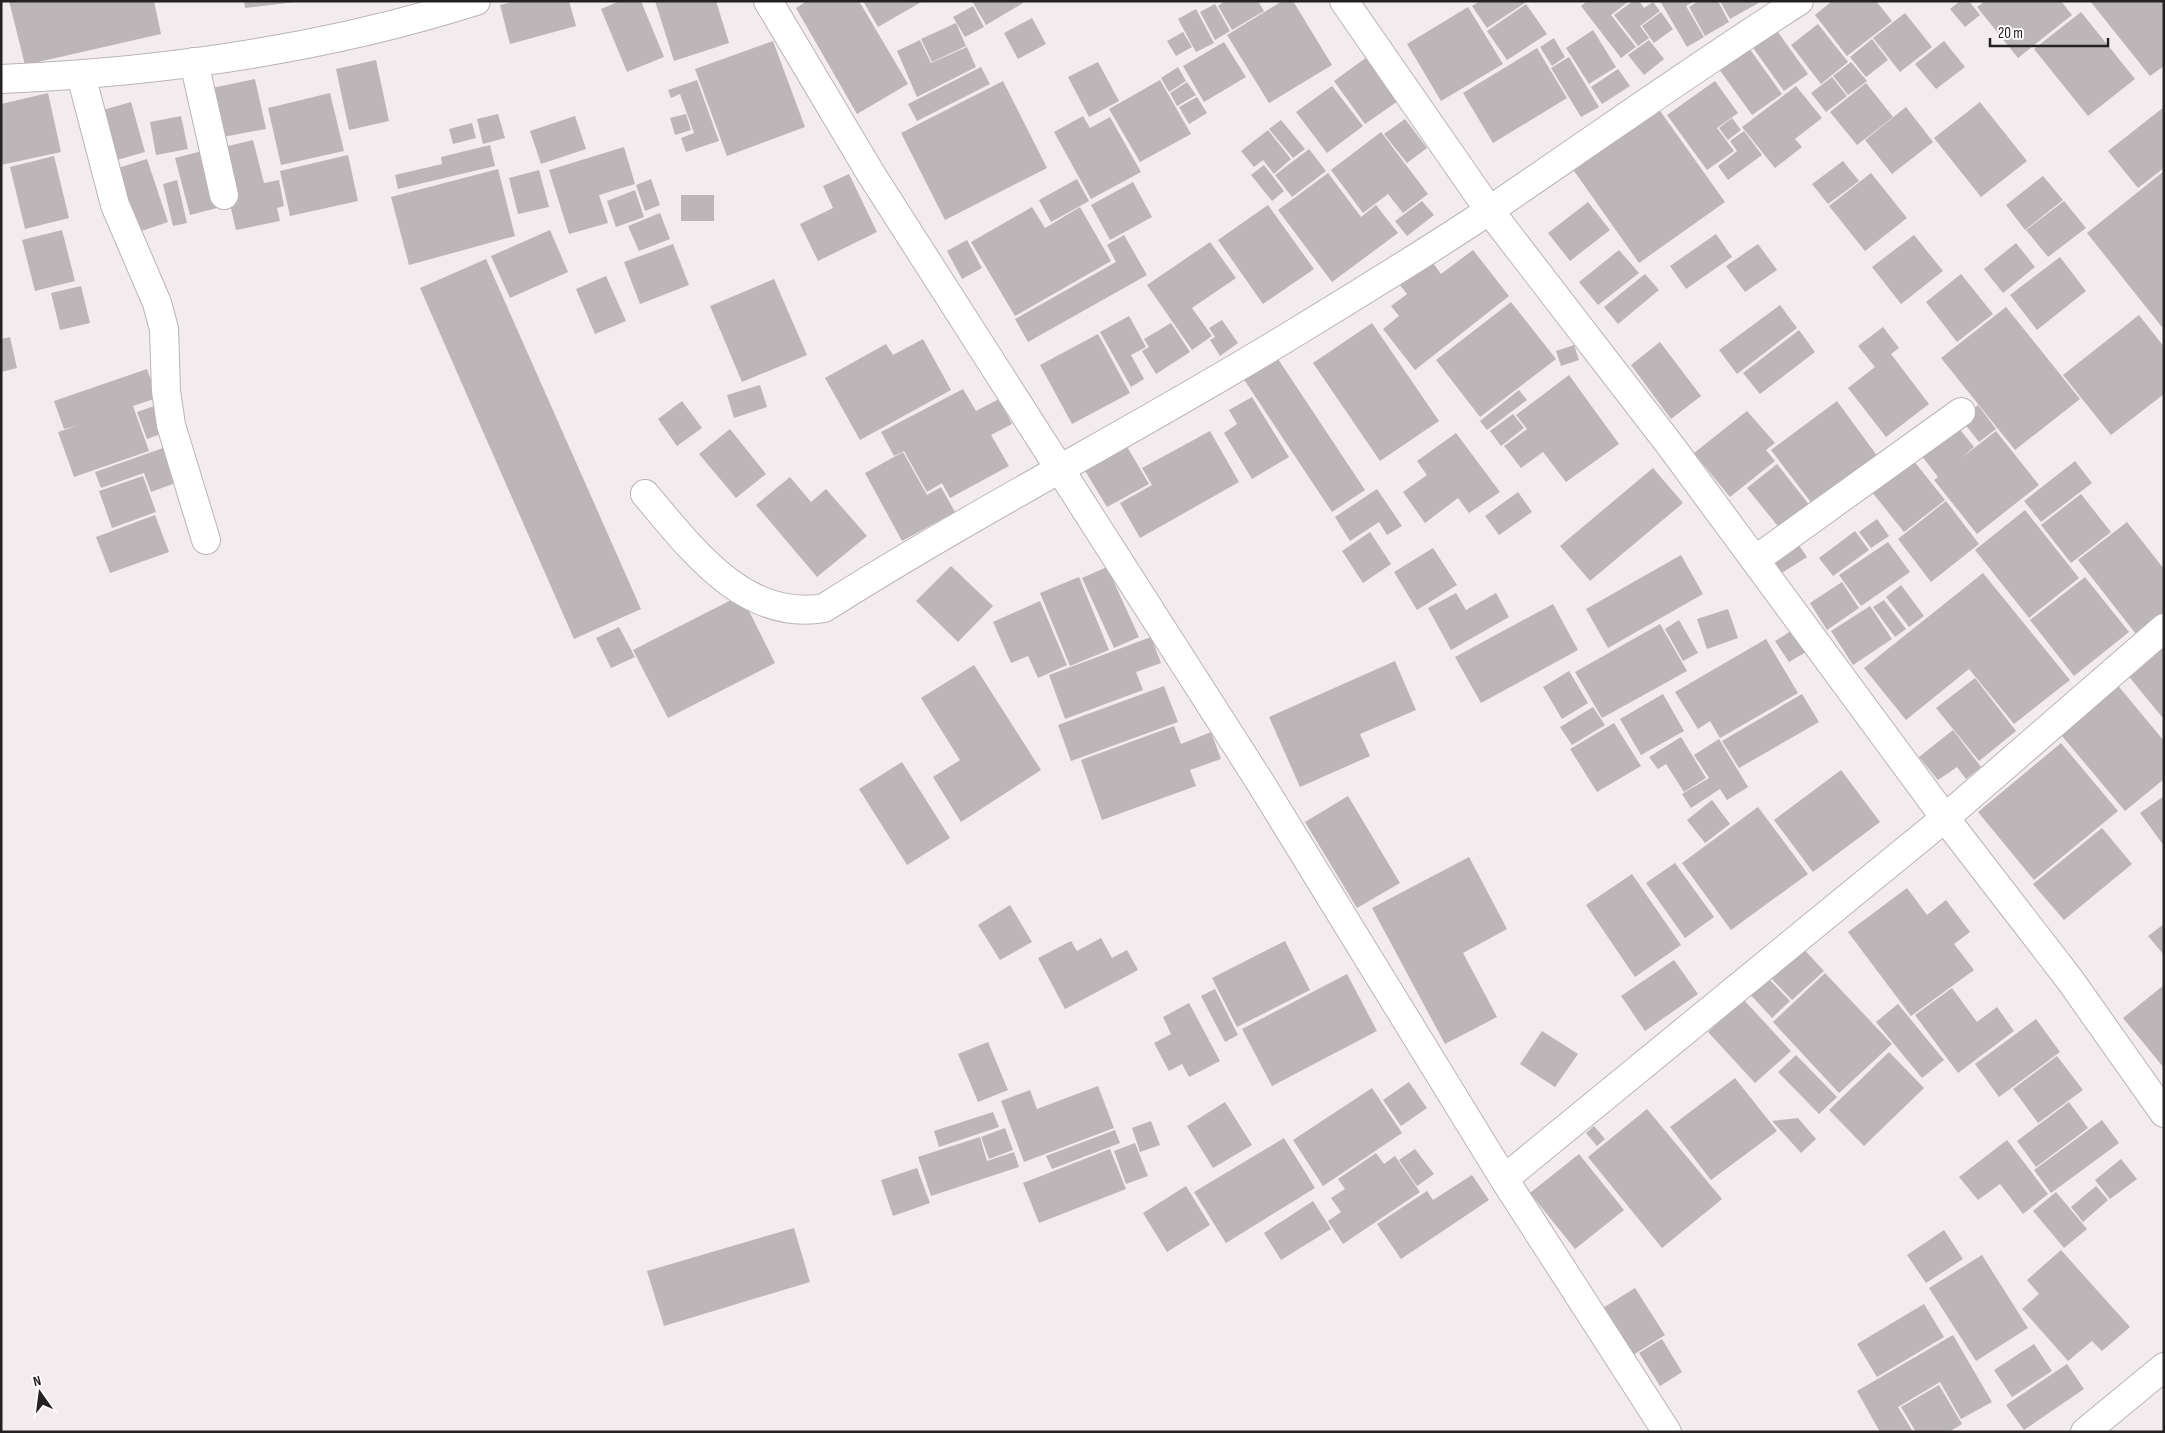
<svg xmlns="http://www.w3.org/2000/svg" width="2165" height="1433" viewBox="0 0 2165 1433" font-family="'Sofia Sans Condensed',sans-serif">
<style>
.building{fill:#bcb6b9}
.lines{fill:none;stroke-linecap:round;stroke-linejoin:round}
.minor-casing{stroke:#bab4b7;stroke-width:30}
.tertiary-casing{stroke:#bab4b7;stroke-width:30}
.secondary-casing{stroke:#bab4b7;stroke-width:30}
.minor{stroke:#fff;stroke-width:28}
.tertiary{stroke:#fff;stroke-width:28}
.secondary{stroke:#fff;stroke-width:28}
</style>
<rect width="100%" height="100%" fill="#f3ecef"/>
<g class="building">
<polygon points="9,1 154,1 161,34 25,65"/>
<polygon points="244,1 295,1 295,2 245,8"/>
<polygon points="516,1 569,1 576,26 510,44 500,5"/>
<polygon points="620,1 641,1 664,57 627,72 601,9"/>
<polygon points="655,1 716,1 729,43 674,61"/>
<polygon points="807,1 859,1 908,84 857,114 796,8"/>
<polygon points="863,1 923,1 878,27"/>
<polygon points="972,1 1022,1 1023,3 986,25"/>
<polygon points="1225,1 1258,1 1264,11 1232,30 1218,6"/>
<polygon points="1282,1 1293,1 1332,65 1269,103 1227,35"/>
<polygon points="1480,1 1528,1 1487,28 1472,6"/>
<polygon points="1587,1 1629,1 1611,15 1636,47 1621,58 1581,6"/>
<polygon points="1633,1 1639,1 1644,8 1653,2 1660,11 1640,26 1649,38 1638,46 1614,15"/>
<polygon points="1660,1 1695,1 1686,6 1704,37 1687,47"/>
<polygon points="1698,1 1718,1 1729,22 1705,36 1689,7"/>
<polygon points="1720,1 1762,1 1730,19"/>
<polygon points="1832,1 1876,1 1892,21 1847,56 1815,15"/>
<polygon points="1960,1 1969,1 1980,15 1965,27 1950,9"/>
<polygon points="1985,1 2061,1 2072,15 2018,58 1977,7"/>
<polygon points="2090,1 2164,1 2164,66 2150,76"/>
<polygon points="1215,4 1230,31 1215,40 1200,12"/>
<polygon points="1526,4 1547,34 1507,60 1487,31"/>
<polygon points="973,6 984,27 965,37 953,17"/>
<polygon points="1468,7 1503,64 1441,101 1407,44"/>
<polygon points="1196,9 1214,43 1196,52 1178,19"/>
<polygon points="1661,12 1673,29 1654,43 1642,26"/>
<polygon points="2081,12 2135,79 2088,116 2034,49"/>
<polygon points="1905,13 1932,47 1900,72 1873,38"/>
<polygon points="1032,18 1046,44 1018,59 1004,33"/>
<polygon points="956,23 966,46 932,62 921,39"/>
<polygon points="1818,24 1848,62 1821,84 1791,45"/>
<polygon points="1775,28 1808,74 1784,91 1751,45"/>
<polygon points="1593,30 1616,67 1589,84 1566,48"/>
<polygon points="1183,32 1192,47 1176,56 1167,41"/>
<polygon points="1554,38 1565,57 1552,66 1540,47"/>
<polygon points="1872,39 1888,60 1866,77 1850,57"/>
<polygon points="920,40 931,63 967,47 976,67 917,97 897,51"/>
<polygon points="1649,40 1664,59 1644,75 1628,55"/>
<polygon points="773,41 805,127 727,156 695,69"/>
<polygon points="1944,41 1965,67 1936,89 1915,64"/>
<polygon points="1224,42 1246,77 1204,102 1183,66"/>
<polygon points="1537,48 1567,98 1493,143 1463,93"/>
<polygon points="1749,48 1782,94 1752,115 1719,69"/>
<polygon points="1367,57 1398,101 1365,124 1334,81"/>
<polygon points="1569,57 1599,107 1581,117 1551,68"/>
<polygon points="376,60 389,121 349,130 336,69"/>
<polygon points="1098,62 1119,101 1089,117 1068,77"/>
<polygon points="1851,62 1867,81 1848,95 1833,76"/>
<polygon points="981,67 990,84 917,121 908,104"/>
<polygon points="1178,67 1186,81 1169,92 1161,78"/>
<polygon points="1618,69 1630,86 1602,104 1591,87"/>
<polygon points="1832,77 1847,96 1826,112 1811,93"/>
<polygon points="255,79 266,129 223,137 212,88"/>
<polygon points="697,80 719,141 686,152 681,138 694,133 680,94 671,98 668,90"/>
<polygon points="1160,80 1191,134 1140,162 1109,109"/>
<polygon points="1003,81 1047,168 945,220 901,133"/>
<polygon points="1715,81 1738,113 1717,128 1734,151 1707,170 1667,115"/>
<polygon points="1187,82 1196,95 1177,106 1170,93"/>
<polygon points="1866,83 1893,117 1857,145 1830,112"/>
<polygon points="1332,86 1363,126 1327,153 1296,112"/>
<polygon points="1796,86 1822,118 1795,139 1802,147 1775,168 1742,127"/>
<polygon points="48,93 61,152 1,165 1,104"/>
<polygon points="330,93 344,151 281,165 268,108"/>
<polygon points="1197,97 1207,113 1189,124 1179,107"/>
<polygon points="131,102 145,152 110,162 96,112"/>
<polygon points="1980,102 2027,161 1981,197 1934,138"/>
<polygon points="1906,107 1933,142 1892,174 1865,140"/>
<polygon points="2164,107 2164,168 2138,188 2108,151"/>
<polygon points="1658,108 1725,202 1639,263 1572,168"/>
<polygon points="498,114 505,138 483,144 477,119"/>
<polygon points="686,114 691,130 675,135 670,118"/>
<polygon points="181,116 188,149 156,155 150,122"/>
<polygon points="575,116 586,149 541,164 530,131"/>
<polygon points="1083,116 1090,128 1110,117 1141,172 1091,199 1054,132"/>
<polygon points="1732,118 1741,130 1728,140 1719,128"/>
<polygon points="1405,119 1427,148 1407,163 1384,134"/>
<polygon points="1281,120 1305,149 1293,158 1269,129"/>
<polygon points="472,123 476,138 453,144 449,129"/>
<polygon points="1268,130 1291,159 1274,174 1263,160 1254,167 1241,151"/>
<polygon points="1744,131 1762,155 1728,180 1718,166 1737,151 1730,141"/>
<polygon points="1381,132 1428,194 1403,213 1388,194 1363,213 1331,170"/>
<polygon points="253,140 264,183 279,180 284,206 277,208 280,221 236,230 227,191 224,147"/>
<polygon points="490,145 495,166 398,189 395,175 442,164 441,157"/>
<polygon points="624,147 635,184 599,195 608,223 569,234 549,170"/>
<polygon points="1309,149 1326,171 1292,197 1275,175"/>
<polygon points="202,151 217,208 190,215 175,158"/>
<polygon points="348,155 358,201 290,216 280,171"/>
<polygon points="54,156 69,218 25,229 10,167"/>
<polygon points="147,159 168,222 133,234 112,170"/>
<polygon points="1843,161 1859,181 1828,204 1812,184"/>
<polygon points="1264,165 1284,191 1272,201 1251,175"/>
<polygon points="498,169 515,236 409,265 391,197"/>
<polygon points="539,170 549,207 518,214 509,178"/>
<polygon points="2164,171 2164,325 2162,327 2087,233"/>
<polygon points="1328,173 1361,217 1376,205 1398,233 1332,282 1278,210"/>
<polygon points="1871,173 1907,218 1865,251 1829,206"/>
<polygon points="849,174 877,232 818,261 800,224 833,208 823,186"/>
<polygon points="2043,176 2063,200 2025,230 2006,205"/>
<polygon points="651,179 660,205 645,211 636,185"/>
<polygon points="1077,179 1089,201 1051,222 1039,200"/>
<polygon points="177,180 187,223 173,226 163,184"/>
<polygon points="1133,182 1152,217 1110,240 1091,205"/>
<polygon points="635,190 644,217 616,227 607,201"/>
<rect x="681" y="195" width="33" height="26"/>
<polygon points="1422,201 1434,215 1407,236 1395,221"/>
<polygon points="2064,201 2086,228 2048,257 2026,230"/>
<polygon points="1588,202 1610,230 1570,261 1548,233"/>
<polygon points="1268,205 1314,269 1263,304 1218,240"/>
<polygon points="1032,207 1045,228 1080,207 1111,261 1015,316 971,242"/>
<polygon points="660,213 670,239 639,251 628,226"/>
<polygon points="62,230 75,281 35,291 22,240"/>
<polygon points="550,230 568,272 510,298 491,256"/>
<polygon points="1716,234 1732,257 1686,289 1670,266"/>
<polygon points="1124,235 1147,275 1028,342 1015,319 1116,262 1107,245"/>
<polygon points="1914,235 1943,271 1901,304 1872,267"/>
<polygon points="967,240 982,268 962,279 947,251"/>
<polygon points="1210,242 1236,278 1192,308 1212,336 1192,350 1147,285"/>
<polygon points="2016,243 2035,267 2003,293 1984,269"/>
<polygon points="673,244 689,285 640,304 624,262"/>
<polygon points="1758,244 1777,270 1745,292 1726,266"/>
<polygon points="1473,250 1509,296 1415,370 1383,329 1399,316 1391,306 1407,294 1396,280 1428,256 1441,274"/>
<polygon points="1619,250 1639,273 1598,305 1579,282"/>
<polygon points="2060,257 2086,291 2037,330 2010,295"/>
<polygon points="486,259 641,609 574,639 420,288"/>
<polygon points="1645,274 1659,290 1618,324 1604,307"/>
<polygon points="1961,274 1993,314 1957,342 1926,302"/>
<polygon points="606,276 626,321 595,334 576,289"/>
<polygon points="774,279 807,355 742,382 710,306"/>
<polygon points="81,286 90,323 60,330 51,293"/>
<polygon points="1511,302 1556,359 1480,417 1436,360"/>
<polygon points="1780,305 1797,328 1737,374 1719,350"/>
<polygon points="2006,307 2080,399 2015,450 1941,358"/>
<polygon points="2139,315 2164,347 2164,394 2111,435 2063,375"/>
<polygon points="1129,316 1146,347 1131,355 1144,379 1131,387 1100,332"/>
<polygon points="1222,320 1238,343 1220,356 1210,340 1215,337 1209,328"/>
<polygon points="1171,323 1190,352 1156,374 1142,351 1149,347 1144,339"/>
<polygon points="1372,323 1439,421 1380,461 1313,363"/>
<polygon points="1883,327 1899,348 1891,354 1929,404 1886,437 1848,388 1875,367 1858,346"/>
<polygon points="1799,330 1815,352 1760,394 1743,373"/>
<polygon points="1098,334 1130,393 1072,424 1040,365"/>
<polygon points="10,337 17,368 1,372 1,339"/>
<polygon points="923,339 951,390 860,440 825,378 886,344 893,355"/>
<polygon points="1660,342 1701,396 1671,419 1631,365"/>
<polygon points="1574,345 1579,360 1561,366 1556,351"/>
<polygon points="1274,353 1365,490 1332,512 1241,375"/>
<polygon points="147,369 157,398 133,406 149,451 74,477 58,432 76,426 64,429 54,401"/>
<polygon points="1569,375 1619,444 1566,482 1543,452 1521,468 1504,446 1527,429 1516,415"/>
<polygon points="760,385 767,407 734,418 727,395"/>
<polygon points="963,389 976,411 999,399 1012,424 991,435 1009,466 950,498 942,483 927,492 904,451 894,456 881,432"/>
<polygon points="1519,390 1527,400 1487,430 1480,421"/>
<polygon points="1252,397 1289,457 1252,479 1224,433 1237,424 1229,410"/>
<polygon points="682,401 702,428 677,446 658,419"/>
<polygon points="1837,401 1878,457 1813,505 1771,450"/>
<polygon points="157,405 166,432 147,439 137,412"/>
<polygon points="1978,405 1996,429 1979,442 1961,419"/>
<polygon points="1747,411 1775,443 1766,450 1775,461 1730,497 1694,453"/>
<polygon points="1513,414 1524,428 1501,446 1490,431"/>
<polygon points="1954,422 1974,447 1960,459 1996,431 2039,485 1977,534 1934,480 1938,477 1918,451"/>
<polygon points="730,429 766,474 736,498 699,454"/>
<polygon points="1210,431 1239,482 1140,538 1120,503 1152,485 1142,468"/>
<polygon points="1456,433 1500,492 1469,513 1458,498 1425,523 1403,492 1427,475 1417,461"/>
<polygon points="1126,445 1149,484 1107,507 1084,469"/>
<polygon points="166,447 178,482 151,492 144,473 101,488 95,472"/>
<polygon points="903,452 927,495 941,487 955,512 902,541 865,473"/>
<polygon points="1913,460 1945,500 1904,532 1872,492"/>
<polygon points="2075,461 2092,483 2041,522 2024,501"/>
<polygon points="1777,464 1811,507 1781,530 1747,488"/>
<polygon points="1653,468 1683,503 1590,581 1560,546"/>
<polygon points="143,476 156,512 112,528 99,491"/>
<polygon points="790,477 811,502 826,489 867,536 817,577 756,505"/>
<polygon points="1377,489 1402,526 1387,535 1379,522 1350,541 1335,517"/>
<polygon points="1518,492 1532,512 1499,535 1485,516"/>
<polygon points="2081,494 2111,532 2071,563 2041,525"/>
<polygon points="1946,501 1979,544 1931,582 1898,539"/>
<polygon points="2025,510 2079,578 2029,618 1975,550"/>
<polygon points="155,515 169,552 110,573 96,537"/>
<polygon points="1877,519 1889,536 1871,548 1859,532"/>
<polygon points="2127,522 2164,569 2164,613 2136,634 2078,560"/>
<polygon points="1855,531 1869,550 1833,576 1819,558"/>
<polygon points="1370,532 1391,564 1363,583 1342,551"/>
<polygon points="1796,541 1807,557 1780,574 1769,557"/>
<polygon points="1888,542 1910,572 1861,606 1839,575"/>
<polygon points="1433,548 1457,585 1417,610 1394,572"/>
<polygon points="1681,555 1703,594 1608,648 1586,609"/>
<polygon points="951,566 993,606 958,642 916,601"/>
<polygon points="1107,567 1139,637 1114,648 1082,578"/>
<polygon points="1983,573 2070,680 2014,724 1969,669 1906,720 1864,668"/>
<polygon points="1079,577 1109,650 1070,666 1040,593"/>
<polygon points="2085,577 2129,632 2074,676 2030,620"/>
<polygon points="1842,582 1859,608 1827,630 1810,603"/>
<polygon points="1901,585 1924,616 1909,627 1886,597"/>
<polygon points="1456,593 1466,610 1496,593 1509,617 1451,650 1428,608"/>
<polygon points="741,595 775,663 668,718 633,650"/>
<polygon points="1884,600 1906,629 1895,637 1873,607"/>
<polygon points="1040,601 1067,665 1038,678 1028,656 1011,663 993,622"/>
<polygon points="1553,604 1578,650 1481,703 1455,657"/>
<polygon points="1870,606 1892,639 1853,665 1831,631"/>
<polygon points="1728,609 1738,638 1707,649 1697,619"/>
<polygon points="1679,620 1698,653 1683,661 1665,629"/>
<polygon points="1660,624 1687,671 1602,718 1575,672"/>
<polygon points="619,627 635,657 611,668 596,638"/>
<polygon points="1791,631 1806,652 1789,662 1775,641"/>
<polygon points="1151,637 1161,663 1136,672 1143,690 1065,719 1049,675"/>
<polygon points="1766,639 1798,693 1720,738 1710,721 1698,729 1675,692"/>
<polygon points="2164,642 2164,715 2162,717 2126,673"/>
<polygon points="1395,661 1416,710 1360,734 1370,756 1300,787 1269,717"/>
<polygon points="974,665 1041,770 961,822 933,777 960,760 921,698"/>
<polygon points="1569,671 1588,703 1562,719 1543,687"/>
<polygon points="1975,678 2016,731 1979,761 1936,708"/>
<polygon points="2115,682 2164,741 2164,779 2125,811 2057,730"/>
<polygon points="1164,686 1178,722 1071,761 1058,725"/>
<polygon points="1663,694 1684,731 1641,755 1620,719"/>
<polygon points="1802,694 1819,722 1739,768 1722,741"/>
<polygon points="1593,707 1605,725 1572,745 1560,727"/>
<polygon points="1614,723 1641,766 1597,792 1570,749"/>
<polygon points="1174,726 1181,744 1211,732 1221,759 1190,770 1196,786 1102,820 1081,760"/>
<polygon points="1953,730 1981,767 1966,779 1957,767 1938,780 1919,757"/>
<polygon points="1681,737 1706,778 1684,792 1666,764 1658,769 1649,757"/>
<polygon points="1719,739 1748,787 1727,800 1720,789 1691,808 1682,794 1709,778 1694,755"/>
<polygon points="2061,743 2118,811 2034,880 1978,812"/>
<polygon points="902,762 950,838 907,865 859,789"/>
<polygon points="1841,770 1880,822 1813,872 1774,820"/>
<polygon points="1348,796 1400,883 1357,908 1305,822"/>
<polygon points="2164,796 2164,846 2140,813"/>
<polygon points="1712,800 1730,824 1705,843 1687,820"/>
<polygon points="1758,807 1808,874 1731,930 1682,863"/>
<polygon points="2102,828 2132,864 2064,920 2033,884"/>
<polygon points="1469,857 1507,929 1463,953 1497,1017 1445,1044 1372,908"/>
<polygon points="1675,863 1714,917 1685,938 1646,883"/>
<polygon points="1632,874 1681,945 1635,977 1586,905"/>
<polygon points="1907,888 1927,915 1946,900 1970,932 1954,944 1974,970 1911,1016 1848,932"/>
<polygon points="1010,905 1032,942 1000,960 978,925"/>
<polygon points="2164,924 2164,955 2148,936"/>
<polygon points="1101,938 1112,958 1127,950 1138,970 1065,1009 1038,958 1071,941 1077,951"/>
<polygon points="1285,941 1310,990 1237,1027 1212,978"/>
<polygon points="1799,944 1824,971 1792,1000 1767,974"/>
<polygon points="1674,960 1698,994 1645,1031 1621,996"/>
<polygon points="1825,973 1892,1044 1839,1093 1773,1022"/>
<polygon points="1347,974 1377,1031 1272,1086 1242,1029"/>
<polygon points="1765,975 1790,1001 1772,1018 1747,991"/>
<polygon points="2164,985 2164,1068 2123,1018"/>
<polygon points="1952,988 1977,1022 1997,1007 2014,1031 1958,1073 1915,1015"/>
<polygon points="1215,989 1238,1035 1225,1042 1201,996"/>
<polygon points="1744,1000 1791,1051 1755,1083 1708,1032"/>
<polygon points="1189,1003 1220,1061 1189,1077 1182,1064 1169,1071 1154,1043 1171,1034 1163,1017"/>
<polygon points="1898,1004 1944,1060 1922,1078 1876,1022"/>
<polygon points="2036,1019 2060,1052 1999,1097 1975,1064"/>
<polygon points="1542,1031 1578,1054 1555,1087 1520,1064"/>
<polygon points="988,1042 1008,1090 978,1102 958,1054"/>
<polygon points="1889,1052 1924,1088 1864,1146 1829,1110"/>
<polygon points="1796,1055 1837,1097 1819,1114 1778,1072"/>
<polygon points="2057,1056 2083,1090 2038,1123 2013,1089"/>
<polygon points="1735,1078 1777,1131 1711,1180 1670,1127"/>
<polygon points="1409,1082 1427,1108 1401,1126 1383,1100"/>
<polygon points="1098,1086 1114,1128 1024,1162 1001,1101 1030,1090 1037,1109"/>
<polygon points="1372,1088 1402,1133 1323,1186 1293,1140"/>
<polygon points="1225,1102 1252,1145 1213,1168 1187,1126"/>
<polygon points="2069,1102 2088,1128 2036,1167 2017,1141"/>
<polygon points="1647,1109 1722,1199 1662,1248 1588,1157"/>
<polygon points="993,1112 999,1127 939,1147 934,1131"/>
<polygon points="1798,1118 1816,1139 1801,1153 1772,1121"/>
<polygon points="2102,1120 2119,1143 2051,1193 2034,1170"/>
<polygon points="1151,1121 1160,1145 1140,1152 1132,1128"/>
<polygon points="1594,1126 1605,1139 1597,1146 1586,1133"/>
<polygon points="1005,1128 1013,1150 989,1159 981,1137"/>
<polygon points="1115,1130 1120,1143 1052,1169 1046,1156"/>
<polygon points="980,1137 987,1161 1014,1152 1019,1167 931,1196 918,1157"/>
<polygon points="1284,1138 1315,1188 1226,1243 1194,1192"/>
<polygon points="2007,1140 2048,1194 2023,1214 2000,1184 1978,1200 1959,1177"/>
<polygon points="1135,1143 1148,1176 1126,1184 1114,1151"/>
<polygon points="1110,1149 1126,1189 1039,1223 1023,1183"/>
<polygon points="1415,1149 1434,1174 1417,1186 1399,1160"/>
<polygon points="1376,1153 1384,1164 1395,1156 1420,1192 1343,1244 1328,1221 1341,1212 1331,1198 1345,1189 1338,1179"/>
<polygon points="1579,1154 1624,1210 1575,1249 1530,1193"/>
<polygon points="2121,1159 2137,1179 2110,1199 2095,1180"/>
<polygon points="917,1168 930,1203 893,1216 881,1180"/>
<polygon points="1472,1175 1489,1200 1401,1259 1377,1224 1427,1191 1433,1200"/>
<polygon points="1186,1186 1210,1225 1167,1252 1143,1213"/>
<polygon points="2096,1186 2108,1200 2083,1222 2071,1207"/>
<polygon points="2056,1192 2087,1229 2064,1248 2033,1211"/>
<polygon points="1313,1201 1331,1229 1281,1260 1264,1233"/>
<polygon points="794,1228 810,1282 664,1326 647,1271"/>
<polygon points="1944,1230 1963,1259 1926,1283 1907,1255"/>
<polygon points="2061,1250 2130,1327 2102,1351 2092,1341 2068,1361 2022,1309 2039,1294 2027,1280"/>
<polygon points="1982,1255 2028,1328 1976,1361 1929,1288"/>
<polygon points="1635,1288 1665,1335 1633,1355 1603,1308"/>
<polygon points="1924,1304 1944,1337 1877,1377 1857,1344"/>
<polygon points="1953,1335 1992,1402 1961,1419 1940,1382 1898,1407 1913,1432 1880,1432 1857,1391"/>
<polygon points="1662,1339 1682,1372 1660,1386 1639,1353"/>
<polygon points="2034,1344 2052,1371 2012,1397 1994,1370"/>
<polygon points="2067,1364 2084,1389 2024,1430 2006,1405"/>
<polygon points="1939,1385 1962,1424 1949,1432 1916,1432 1901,1407"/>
</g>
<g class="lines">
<defs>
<g id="minor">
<polyline points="768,1 871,174 1260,782 1504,1179 1667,1432"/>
<polyline points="1344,1 1489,210 1670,445 1945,818 2070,980 2164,1113"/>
<polyline points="194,62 224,195"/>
<polyline points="81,75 115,205 157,303 164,329 166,391 171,425 206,540"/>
<path d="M645,494C691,548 744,622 824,608C972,514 1128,434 1278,343C1350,299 1423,255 1493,208C1595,139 1695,67 1799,1"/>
<polyline points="1755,560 1961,412"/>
<polyline points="1504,1179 1945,818 2164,628"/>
</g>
<path id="tertiary" d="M1,79C162,72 322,50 476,1"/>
<polyline id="secondary" points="2085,1432 2164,1367"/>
</defs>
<use href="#minor" class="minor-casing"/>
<use href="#tertiary" class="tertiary-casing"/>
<use href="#secondary" class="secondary-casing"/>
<use href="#minor" class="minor"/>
<use href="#tertiary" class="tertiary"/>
<use href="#secondary" class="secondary"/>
</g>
<rect width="2165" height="1433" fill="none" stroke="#232122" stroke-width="5"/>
<g transform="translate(40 1393) rotate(346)" stroke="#fffafc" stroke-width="4" paint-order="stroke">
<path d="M0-4L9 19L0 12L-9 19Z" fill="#232122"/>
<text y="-8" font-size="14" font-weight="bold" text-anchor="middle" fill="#232122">N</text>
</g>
<path d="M1990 38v8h118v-8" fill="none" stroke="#232122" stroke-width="2.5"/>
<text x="1998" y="38" font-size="15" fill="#232122" stroke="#fffafc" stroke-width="4" paint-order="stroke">20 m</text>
</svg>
